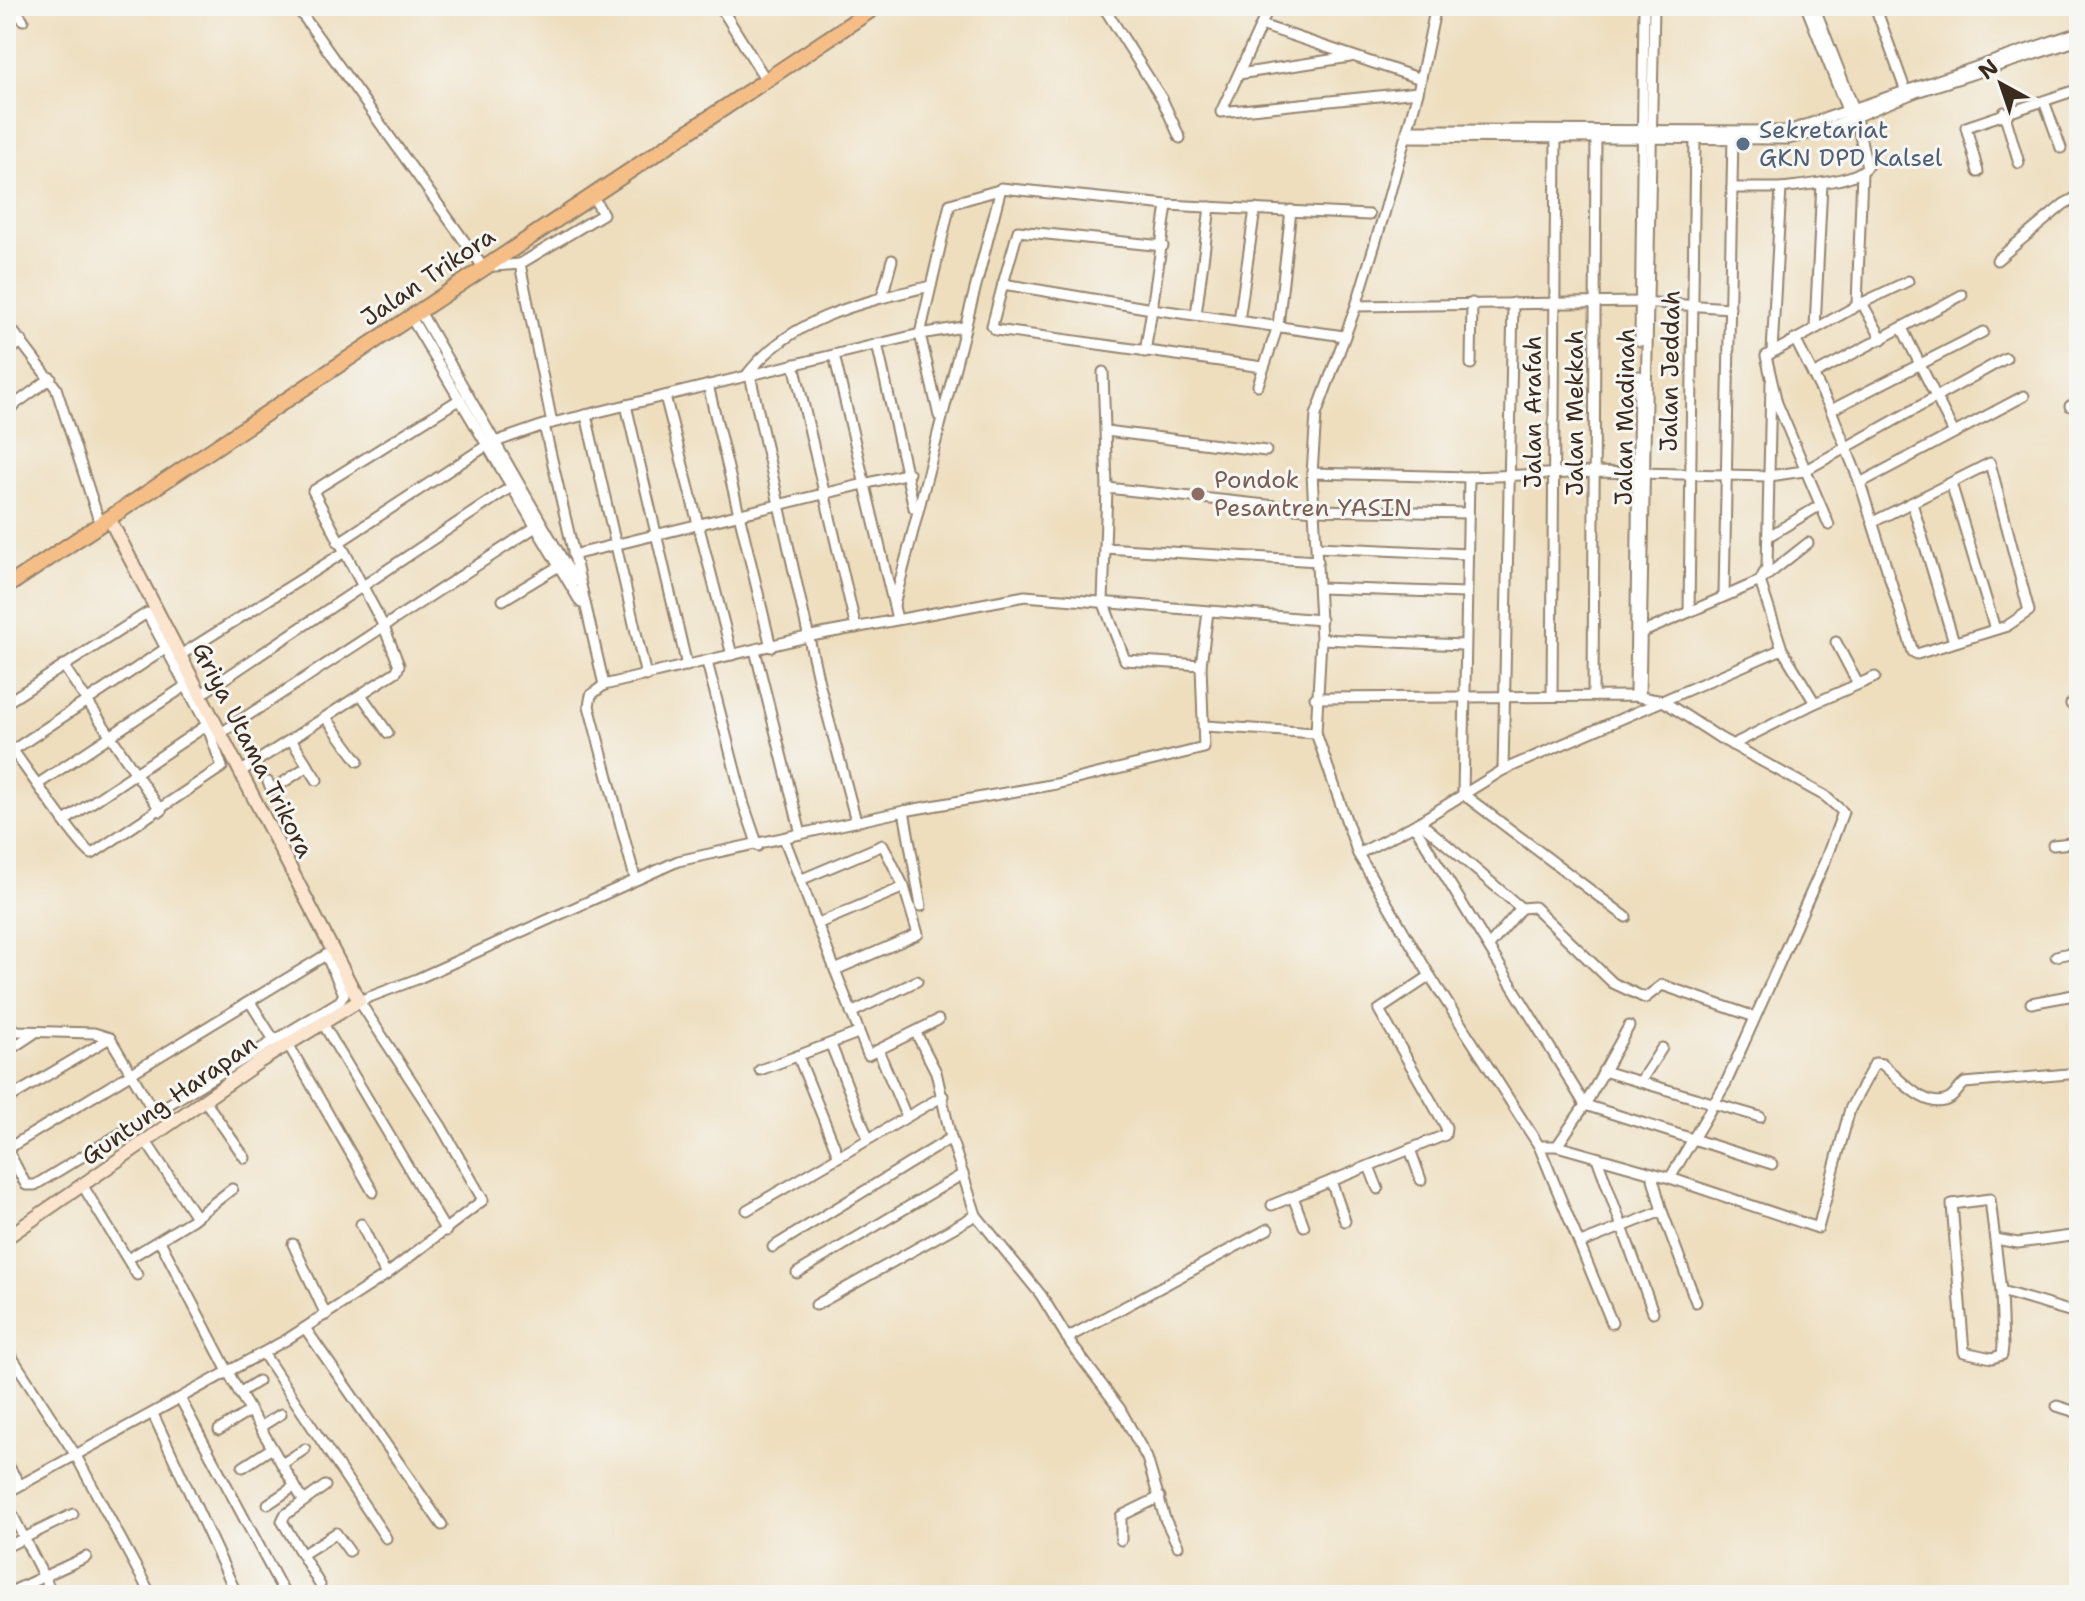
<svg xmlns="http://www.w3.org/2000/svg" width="2085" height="1601" viewBox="0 0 2085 1601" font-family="'Shantell Sans',sans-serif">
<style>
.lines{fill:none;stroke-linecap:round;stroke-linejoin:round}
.street-casing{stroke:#94846e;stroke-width:13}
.secondary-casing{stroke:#94846e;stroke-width:16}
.primary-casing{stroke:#94846e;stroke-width:18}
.street{stroke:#fff;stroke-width:9}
.secondary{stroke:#fbe5cf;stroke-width:12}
.primary{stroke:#f6be87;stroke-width:14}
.service-dot{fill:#5c6f8a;stroke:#f6f6f2;stroke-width:3}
.education-dot{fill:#8d6e63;stroke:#f6f6f2;stroke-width:3}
.labels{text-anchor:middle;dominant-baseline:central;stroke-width:6;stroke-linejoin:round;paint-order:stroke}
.service-label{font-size:24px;fill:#4e5e75;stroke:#f6f6f2;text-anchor:start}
.street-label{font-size:24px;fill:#3b2a1e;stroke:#f6f6f2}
.education-label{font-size:24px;fill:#785e54;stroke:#f6f6f2;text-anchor:start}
</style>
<rect width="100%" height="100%" fill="#f6f6f2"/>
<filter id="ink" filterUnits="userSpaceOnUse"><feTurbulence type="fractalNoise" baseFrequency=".0125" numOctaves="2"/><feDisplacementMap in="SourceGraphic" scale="16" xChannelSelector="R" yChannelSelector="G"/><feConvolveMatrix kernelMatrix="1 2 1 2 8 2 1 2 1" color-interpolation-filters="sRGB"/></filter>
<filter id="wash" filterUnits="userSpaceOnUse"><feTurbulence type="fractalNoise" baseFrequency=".006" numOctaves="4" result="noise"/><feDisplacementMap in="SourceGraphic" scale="32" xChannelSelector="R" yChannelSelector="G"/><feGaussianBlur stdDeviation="1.8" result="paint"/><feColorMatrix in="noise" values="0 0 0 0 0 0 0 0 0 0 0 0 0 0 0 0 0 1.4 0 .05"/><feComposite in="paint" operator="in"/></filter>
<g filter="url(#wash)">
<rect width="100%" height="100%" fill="#eedebe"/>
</g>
<g filter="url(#ink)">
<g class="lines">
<defs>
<g id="street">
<polyline points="13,6 23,20"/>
<polyline points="296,6 483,267 520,264"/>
<polyline points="720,6 766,80"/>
<polyline points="1103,6 1162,99 1180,138"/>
<polyline points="1806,6 1849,115"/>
<polyline points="1875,6 1905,89"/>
<polyline points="1261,25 1269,6"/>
<polyline points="1239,74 1350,57"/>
<polyline points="1418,92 1221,112 1261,25 1421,79"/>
<polyline points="2044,101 2061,148"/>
<polyline points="2004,112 2019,163"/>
<polyline points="1408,130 1788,131 2079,32"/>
<polyline points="1407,137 1788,139 1818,132 1916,92 2079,40"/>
<polyline points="1978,172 1966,127 2079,89"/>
<polyline points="1732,188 1781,188"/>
<polyline points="1167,205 1152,309 1344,336"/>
<polyline points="1997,260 2064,204 2079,196"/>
<polyline points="1003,284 992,326 996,330 1263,367"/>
<polyline points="882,297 892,260"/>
<polyline points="1862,303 1908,281"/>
<polyline points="1857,305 1862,172"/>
<polyline points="1356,306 1640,302 1730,308"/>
<polyline points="419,310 575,581"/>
<polyline points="1196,315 1210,207"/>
<polyline points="410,316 581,603"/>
<polyline points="1239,321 1255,209"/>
<polyline points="6,322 56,388 100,524"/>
<polyline points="1815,328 1822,183"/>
<polyline points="1902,328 1953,431"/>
<polyline points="1795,339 1831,410 1860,483 1913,652 1917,654 2007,626 2029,611 1990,463 1873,522"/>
<polyline points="1640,341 1644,6"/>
<polyline points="877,344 914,508"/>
<polyline points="1145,352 1152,309 1003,284 1018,231 1163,246"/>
<path d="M1772,352L1781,188C1802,185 1854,182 1867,167L1854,109L1814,6"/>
<polyline points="6,354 22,341"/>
<polyline points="834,355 897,619"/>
<polyline points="794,364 856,628"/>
<polyline points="1471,364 1472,303"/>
<polyline points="1103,372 1107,488 1105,548 1318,561"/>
<polyline points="750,375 819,683 856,821"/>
<polyline points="1813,375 1962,295"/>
<path d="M746,376C790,317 863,302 931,286"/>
<polyline points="708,385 771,647"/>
<polyline points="1258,385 1278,326 1291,210"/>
<polyline points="665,396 732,655"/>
<polyline points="626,405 687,666"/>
<polyline points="2070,406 2079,402"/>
<polyline points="1831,410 1983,332"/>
<polyline points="6,411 51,378"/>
<polyline points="586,415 646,676"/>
<polyline points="939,416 920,334 950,204 999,190"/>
<polyline points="552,423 520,264 603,214 592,195"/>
<polyline points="544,425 604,685 811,636 1025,596 1321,620"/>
<polyline points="1106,431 1266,451"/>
<polyline points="1312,473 1469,477 1595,472 1769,476 1804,471 2006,358"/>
<polyline points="1469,477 1463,794 1626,917"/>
<polyline points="1860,483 2024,396"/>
<polyline points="1951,483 1995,629"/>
<polyline points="1107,488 1314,510 1467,513"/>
<polyline points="1912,503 1954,642"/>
<polyline points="1829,525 1777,403 1766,356 1862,303 1882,339"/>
<polyline points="1769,536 1819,506"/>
<polyline points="338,543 489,444 544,425 920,334 963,327"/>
<polyline points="1808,543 1760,581 1782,649 1815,703 1875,677"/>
<polyline points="1317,547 1467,554"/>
<polyline points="1105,548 1103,601 1125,660 1201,665"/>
<polyline points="573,555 909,473"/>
<polyline points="1319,588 1466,593"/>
<polyline points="1724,595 1733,135"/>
<polyline points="503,600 559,566"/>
<polyline points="894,605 1001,188 1167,205 1369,215"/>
<polyline points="1689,612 1695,136"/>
<polyline points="1639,634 1760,581 1767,567 1771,382"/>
<polyline points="1321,639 1463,645"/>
<polyline points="1836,642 1858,684"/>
<polyline points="755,650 801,834"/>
<polyline points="179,656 343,553"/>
<polyline points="707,662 744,805 758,846"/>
<polyline points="63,665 161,811"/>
<polyline points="604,685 591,695 589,706 635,878"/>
<polyline points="1635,693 1639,376"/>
<polyline points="200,695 514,485"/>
<polyline points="362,696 388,733"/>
<polyline points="1552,696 1556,135"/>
<polyline points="1593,696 1596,133"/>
<polyline points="1640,697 1654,6"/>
<polyline points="1315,698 1634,696 1663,701 1720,738 1825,796 1843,812 1825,861 1726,1083 1670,1178 1557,1146"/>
<path d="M6,703L147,613L207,725L222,767L92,854C82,850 19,758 6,741"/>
<polyline points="2071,704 2079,700"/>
<polyline points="327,719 358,761"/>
<polyline points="1205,726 1316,733 1321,639 1312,473 1316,415 1356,306 1384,214 1418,92 1436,6"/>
<polyline points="221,733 537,526"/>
<polyline points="1316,733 1358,854 1414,825 1503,770 1782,649"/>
<polyline points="292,741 317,780"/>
<polyline points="1732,745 1815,703"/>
<polyline points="13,750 168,647"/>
<polyline points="1503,770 1513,303"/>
<polyline points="240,772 397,671 399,665 384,627 313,491 460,399"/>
<polyline points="268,782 272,790 308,766"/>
<polyline points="38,784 190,683"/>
<polyline points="904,811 921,906"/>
<polyline points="66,820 207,725"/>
<polyline points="1420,822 1521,908 1534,907 1613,983 1645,998 1662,985 1755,1017"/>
<polyline points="1414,825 1585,1105 1557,1146 1539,1146"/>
<polyline points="784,838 868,1055 938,1020"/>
<polyline points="2053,845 2079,842"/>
<polyline points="1358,854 1430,976 1539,1146 1612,1323"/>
<polyline points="800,880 883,845 904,887 918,934 835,970"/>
<polyline points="817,924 904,887"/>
<polyline points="1489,946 1521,908"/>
<polyline points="2056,956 2079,951"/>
<polyline points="250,1002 274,1040"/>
<polyline points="2031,1003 2079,994"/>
<polyline points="6,1010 11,1028 18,1031 94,1033 110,1038 154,1112"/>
<polyline points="851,1013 917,981"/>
<polyline points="322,1022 446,1231"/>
<polyline points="1629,1026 1585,1105 1772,1164"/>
<polyline points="916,1033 936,1072 951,1138 976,1215 1041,1295 1071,1344 1120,1409 1147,1458 1165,1519 1178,1546"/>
<polyline points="288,1044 373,1192"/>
<polyline points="831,1045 868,1138"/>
<polyline points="6,1052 36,1032"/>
<polyline points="879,1052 906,1116"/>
<polyline points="798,1056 838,1155"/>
<polyline points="760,1070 858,1033"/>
<polyline points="1603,1071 1760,1117"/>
<polyline points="1640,1082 1662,1048"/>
<polyline points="6,1100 110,1038"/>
<polyline points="205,1101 245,1158"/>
<polyline points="147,1143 194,1214"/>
<polyline points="6,1147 26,1185 35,1185 340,1001 344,994 326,955"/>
<polyline points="7,1149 329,953"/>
<polyline points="1410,1149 1421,1180"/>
<polyline points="1597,1158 1653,1312"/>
<polyline points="1369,1166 1378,1189"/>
<path d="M1670,1178L1818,1228L1850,1109L1875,1063L1882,1064C1898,1077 1929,1115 1952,1097C1957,1093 1959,1087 1965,1083L2079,1073"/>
<polyline points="1331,1181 1345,1221"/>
<polyline points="83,1186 137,1275"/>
<polyline points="1293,1197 1304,1226"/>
<polygon points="1990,1199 2001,1291 2003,1346 2002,1355 1992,1358 1964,1352 1952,1204"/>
<polyline points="1272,1205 1445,1135 1446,1127 1379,1010 1430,976"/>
<polyline points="747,1210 943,1096"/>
<polyline points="1662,1211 1696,1302"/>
<polyline points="361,1224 386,1275"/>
<polyline points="1995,1239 2018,1243 2079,1235"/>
<polyline points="160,1241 235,1385 303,1500"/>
<polyline points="1581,1243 1662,1211 1652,1175"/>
<polyline points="293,1244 326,1315"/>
<polyline points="773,1247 951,1138"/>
<polyline points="128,1259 192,1220 232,1189"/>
<polyline points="797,1273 963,1174"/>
<polyline points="2001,1291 2079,1314"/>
<polyline points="816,1305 976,1215"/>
<polyline points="305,1328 442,1525"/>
<polyline points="1067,1338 1268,1229"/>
<polyline points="6,1348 75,1454 151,1595"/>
<polyline points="263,1353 386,1538"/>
<polyline points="239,1393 258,1381"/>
<polyline points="181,1400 283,1591"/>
<polyline points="2057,1406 2079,1413"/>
<polyline points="153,1414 237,1595"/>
<polyline points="260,1427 281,1414"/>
<polyline points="219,1430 250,1411"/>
<polyline points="6,1462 20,1485"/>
<polyline points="282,1464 305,1449"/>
<polyline points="243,1467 272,1448"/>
<polyline points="6,1493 286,1340 386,1275 483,1200 441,1126 359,1001 417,979 678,861 904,811 1056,784 1204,748 1201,665 1208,612"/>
<polyline points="6,1502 53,1595"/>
<polyline points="268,1504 295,1486"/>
<polyline points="1121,1540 1121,1516 1160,1497"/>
<polyline points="6,1547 73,1514"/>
<polyline points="303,1554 336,1533 349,1551"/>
<polyline points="320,1585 282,1521 285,1515 325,1486"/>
<polyline points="6,1594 86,1557"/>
<polyline points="105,1595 106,1595"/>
</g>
<polyline id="secondary" points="6,1238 259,1062 359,1001 109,518"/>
<polyline id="primary" points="6,587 877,6"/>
</defs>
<use href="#street" class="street-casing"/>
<use href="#secondary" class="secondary-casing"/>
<use href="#primary" class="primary-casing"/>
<use href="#street" class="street"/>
<use href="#secondary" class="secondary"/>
<use href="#primary" class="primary"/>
</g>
</g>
<circle class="service-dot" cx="1743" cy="144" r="8"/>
<circle class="education-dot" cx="1198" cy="494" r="8"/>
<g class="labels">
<g class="service-label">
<text x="1759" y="130">Sekretariat<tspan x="1759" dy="28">GKN DPD Kalsel</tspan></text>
</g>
<g class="street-label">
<text transform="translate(428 277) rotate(-34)">Jalan Trikora</text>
<text transform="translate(1670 371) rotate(-89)">Jalan Jeddah</text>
<text transform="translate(1533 412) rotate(-90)">Jalan Arafah</text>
<text transform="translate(1575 413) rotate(-90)">Jalan Mekkah</text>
<text transform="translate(1625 417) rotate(-89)">Jalan Madinah</text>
<text transform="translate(253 750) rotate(63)">Griya Utama Trikora</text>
<text transform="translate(169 1100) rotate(-35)">Guntung Harapan</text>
</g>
<g class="education-label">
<text x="1214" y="480">Pondok<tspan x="1214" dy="28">Pesantren YASIN</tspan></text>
</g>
</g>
<rect width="2085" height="1601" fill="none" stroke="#f6f6f2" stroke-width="32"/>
<g transform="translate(2001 84) rotate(320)" stroke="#f6f6f2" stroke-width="6" paint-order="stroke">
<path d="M0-6L14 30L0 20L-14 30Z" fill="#3b2a1e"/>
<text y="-12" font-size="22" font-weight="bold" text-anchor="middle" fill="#3b2a1e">N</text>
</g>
</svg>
